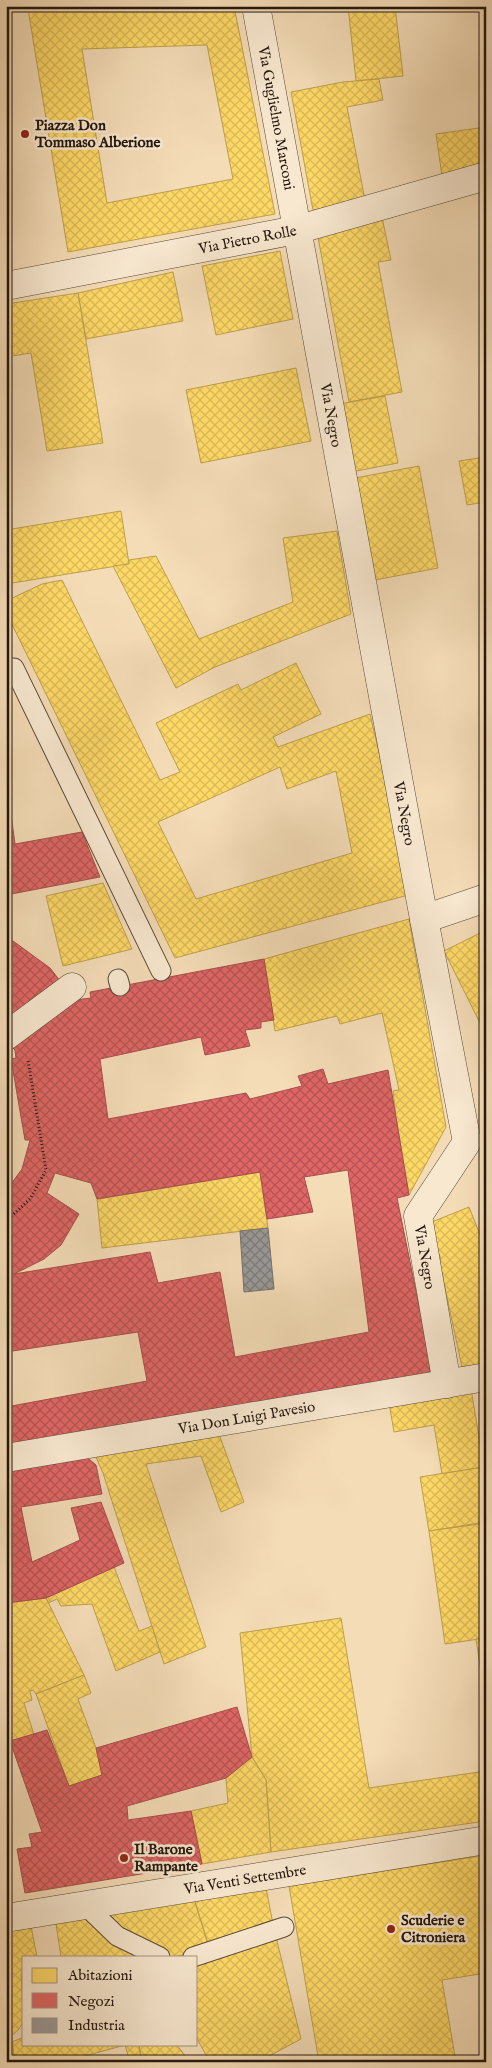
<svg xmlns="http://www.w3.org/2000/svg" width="492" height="2068" viewBox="0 0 492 2068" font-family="'IM FELL English',serif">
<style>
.homes{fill:url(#homes-cross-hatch);stroke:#bd9f4c;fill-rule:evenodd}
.shops{fill:url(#shops-cross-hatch);stroke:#a74e4c;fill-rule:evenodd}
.industry{fill:url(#industry-cross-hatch);stroke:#76726f}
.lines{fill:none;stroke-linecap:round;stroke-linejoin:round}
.service-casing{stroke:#574838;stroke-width:21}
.pedestrian-casing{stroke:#574838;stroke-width:29}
.minor-casing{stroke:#574838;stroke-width:29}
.path{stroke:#23170e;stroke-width:3;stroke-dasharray:1 2.5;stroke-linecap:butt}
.service{stroke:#f8e8d0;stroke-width:19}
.pedestrian{stroke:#f8e8d0;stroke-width:28}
.minor{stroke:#f8e8d0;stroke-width:28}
.poi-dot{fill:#8f2418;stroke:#f8e8d0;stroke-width:2}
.labels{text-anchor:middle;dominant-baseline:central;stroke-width:5;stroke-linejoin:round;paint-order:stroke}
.street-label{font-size:15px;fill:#23170e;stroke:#f8e8d0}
.poi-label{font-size:15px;font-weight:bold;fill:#23170e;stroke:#f8e8d0;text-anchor:start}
</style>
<defs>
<pattern id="homes-cross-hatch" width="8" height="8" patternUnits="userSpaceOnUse" patternTransform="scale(1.25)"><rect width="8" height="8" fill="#ffd966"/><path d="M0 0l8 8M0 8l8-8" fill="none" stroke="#daba57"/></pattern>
<pattern id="shops-cross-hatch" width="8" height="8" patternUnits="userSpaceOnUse" patternTransform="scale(1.25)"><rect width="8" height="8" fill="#e06666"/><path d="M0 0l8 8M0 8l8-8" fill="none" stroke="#b55352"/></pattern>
<pattern id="industry-cross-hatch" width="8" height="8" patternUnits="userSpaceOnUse" patternTransform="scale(1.25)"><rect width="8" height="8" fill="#999"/><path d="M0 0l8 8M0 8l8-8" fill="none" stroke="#7c7c7b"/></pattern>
</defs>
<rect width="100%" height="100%" fill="#f4dcb7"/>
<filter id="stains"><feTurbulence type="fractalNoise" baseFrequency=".004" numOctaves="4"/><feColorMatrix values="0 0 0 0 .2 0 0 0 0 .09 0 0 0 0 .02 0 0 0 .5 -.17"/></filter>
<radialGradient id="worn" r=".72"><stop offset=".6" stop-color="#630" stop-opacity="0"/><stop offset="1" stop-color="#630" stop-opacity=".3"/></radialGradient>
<g class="homes">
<path d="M107,6H234L275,214L68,252L28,9ZM207,45L233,179L107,203L82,49Z"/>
<polygon points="348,6 395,6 403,76 356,81"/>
<polygon points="379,79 383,100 347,107 365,200 313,210 291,92 343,82"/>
<polygon points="486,127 486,163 442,176 436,134"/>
<polygon points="382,217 391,260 378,262 402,392 349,402 317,232"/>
<polygon points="280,251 293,319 216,335 202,266"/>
<polygon points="173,272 183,321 86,339 78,293"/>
<polygon points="78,293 103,443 47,451 31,353 6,357 6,304"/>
<polygon points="296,368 311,441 201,463 186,390"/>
<polygon points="385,396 398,463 351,472 339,404"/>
<polygon points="486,457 486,502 467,505 459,461"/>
<polygon points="419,466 438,568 375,580 355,478"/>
<polygon points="121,511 129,564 6,584 6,530"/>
<polygon points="337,531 351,614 215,667 176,688 113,566 129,564 129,560 156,556 199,639 293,602 283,538"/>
<path d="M62,580L160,780L180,772L156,723L238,684L241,690L296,663L321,714L273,737L278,747L370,714L412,894L175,958L6,612V601L42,584ZM280,767L287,789L336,771L352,853L196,899L158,822Z"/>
<polygon points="6,760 12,800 6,801"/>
<polygon points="103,883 132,949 63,966 46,896"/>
<polygon points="409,919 446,1127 409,1195 396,1117 393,1091 399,1090 382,1013 340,1024 337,1016 275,1031 264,959"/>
<polygon points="486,930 486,1035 444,951"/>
<polygon points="260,1172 268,1228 102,1248 97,1199"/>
<polygon points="469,1207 486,1250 486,1363 462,1367 439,1260 441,1259 427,1224"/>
<polygon points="471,1389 484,1467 442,1474 434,1425 394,1432 389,1403"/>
<polygon points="217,1429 244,1502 221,1512 201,1456 146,1464 206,1647 164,1664 103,1473 92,1448"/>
<polygon points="484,1467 486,1522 429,1531 420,1477"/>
<polygon points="486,1523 486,1638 445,1644 429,1531"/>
<polygon points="114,1567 139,1631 152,1626 160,1652 116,1671 92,1604 61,1606 57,1599 48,1603 46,1598"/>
<polygon points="46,1598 84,1675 36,1694 33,1690 30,1691 32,1700 24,1703 34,1735 10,1741 6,1739 6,1646 10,1645 6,1635 6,1603"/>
<polygon points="341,1618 369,1788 486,1771 486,1821 271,1852 266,1780 252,1757 240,1633"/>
<polygon points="486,1638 486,1705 476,1639"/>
<polygon points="84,1675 91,1693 78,1699 96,1748 102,1775 69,1786 36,1694"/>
<polygon points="252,1757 266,1780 271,1852 202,1864 191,1811 228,1803 226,1778"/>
<polygon points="486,1855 486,1973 442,1980 456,2062 319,2062 289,1886"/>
<polygon points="266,1888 273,1924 208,1943 194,1899"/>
<polygon points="194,1899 209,1948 174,1957 164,1957 130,1940 103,1913"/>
<polygon points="86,1916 156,1957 61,1957 56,1924"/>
<polygon points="31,1926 37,1957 24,1957 24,1973 21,1974 24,2020 19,2029 6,2041 6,1930"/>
<polygon points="276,1937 301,2039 258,2062 210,2062 196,2037 196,1960"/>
<polygon points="24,2037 24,2044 143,2044 139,2045 141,2060 135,2062 130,2062 125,2045 63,2062 15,2062 12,2042"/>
<polygon points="12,2042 15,2062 6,2062 6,2043"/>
<polygon points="143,2044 176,2044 190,2062 142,2062 139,2045"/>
</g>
<g class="shops">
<polygon points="9,800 15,844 82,832 100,877 6,895 6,801"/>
<path d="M6,939L13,941L50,968L75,1000L91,998L90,992L264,959L274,1020L261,1022V1028L245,1030L250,1046L205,1055L201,1037L100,1059L108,1119L246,1093L250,1099L302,1086L298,1076L323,1069L328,1084L388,1070L409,1195L397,1198L433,1375L6,1452V1407L147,1381L138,1332L6,1352V1191L22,1169L30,1140H25L11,1059L16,1058L15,1050L6,1041ZM348,1170L369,1332L235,1357L220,1272L158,1283L150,1252L14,1274L44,1259L61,1245L79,1214L47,1193L55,1173L91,1183L97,1199L260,1172L267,1219L313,1212L304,1177Z"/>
<polygon points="83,1454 96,1465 102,1494 21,1507 32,1562 80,1540 71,1508 101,1502 124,1563 46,1598 6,1603 6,1465"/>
<polygon points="237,1707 252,1757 226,1778 127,1806 128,1820 191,1811 202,1864 25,1893 17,1849 32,1847 29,1834 42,1832 10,1741 47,1730 69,1786 102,1775 96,1748"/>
</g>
<polygon class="industry" points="268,1228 274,1289 244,1292 240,1231"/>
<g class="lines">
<defs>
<g id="service">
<polyline points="14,668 161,971"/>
<polyline points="118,979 120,986"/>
<polyline points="85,1905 117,1936 160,1957"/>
<polyline points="193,1957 284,1927"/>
</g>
<polyline id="pedestrian" points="6,1036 72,987"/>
<g id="minor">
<path id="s1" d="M256,6L424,919L467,1142L418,1216L447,1384"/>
<path id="s2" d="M6,286L296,230L486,176"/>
<polyline points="424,919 486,898"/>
<path id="s3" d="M6,1458L486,1377"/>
<path id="s4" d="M6,1918L486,1840"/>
</g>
</defs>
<use href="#service" class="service-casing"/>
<use href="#pedestrian" class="pedestrian-casing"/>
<use href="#minor" class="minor-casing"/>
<polyline class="path" points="6,1221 30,1199 46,1170 28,1060"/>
<use href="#service" class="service"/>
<use href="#pedestrian" class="pedestrian"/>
<use href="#minor" class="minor"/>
</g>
<g class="poi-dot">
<circle cx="25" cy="134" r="5"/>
<circle cx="124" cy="1858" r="5"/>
<circle cx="391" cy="1929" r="5"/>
</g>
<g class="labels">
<g class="street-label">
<text stroke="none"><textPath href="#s1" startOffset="114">Via Guglielmo Marconi</textPath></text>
<text stroke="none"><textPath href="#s2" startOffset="246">Via Pietro Rolle</textPath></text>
<text stroke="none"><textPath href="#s1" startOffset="416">Via Negro</textPath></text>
<text stroke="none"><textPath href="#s1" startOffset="821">Via Negro</textPath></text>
<text stroke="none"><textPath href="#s1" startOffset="1286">Via Negro</textPath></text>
<text stroke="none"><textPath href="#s3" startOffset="244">Via Don Luigi Pavesio</textPath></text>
<text stroke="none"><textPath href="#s4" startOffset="242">Via Venti Settembre</textPath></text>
</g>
<g class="poi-label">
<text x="35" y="125">Piazza Don<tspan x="35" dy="17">Tommaso Alberione</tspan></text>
<text x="134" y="1849">Il Barone<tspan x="134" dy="17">Rampante</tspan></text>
<text x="401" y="1920">Scuderie e<tspan x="401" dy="17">Citroniera</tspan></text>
</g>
</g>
<rect width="492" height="2068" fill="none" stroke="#f4dcb7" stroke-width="25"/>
<rect x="8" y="8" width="477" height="2053" fill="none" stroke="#23170e" stroke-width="2.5"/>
<rect x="12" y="12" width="467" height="2043" fill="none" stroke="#23170e"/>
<rect x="22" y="1956" width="175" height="90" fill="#f8e8d0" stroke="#a39482"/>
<rect x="32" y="1968" width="25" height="15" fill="#ffd966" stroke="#a39482"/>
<text x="68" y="1980" font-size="15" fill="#23170e">Abitazioni</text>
<rect x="32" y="1993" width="25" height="15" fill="#e06666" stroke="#a39482"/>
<text x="68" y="2006" font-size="15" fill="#23170e">Negozi</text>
<rect x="32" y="2018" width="25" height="15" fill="#999999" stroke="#a39482"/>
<text x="68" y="2030" font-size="15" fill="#23170e">Industria</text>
<rect width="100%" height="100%" filter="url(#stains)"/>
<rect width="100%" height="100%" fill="url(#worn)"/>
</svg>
